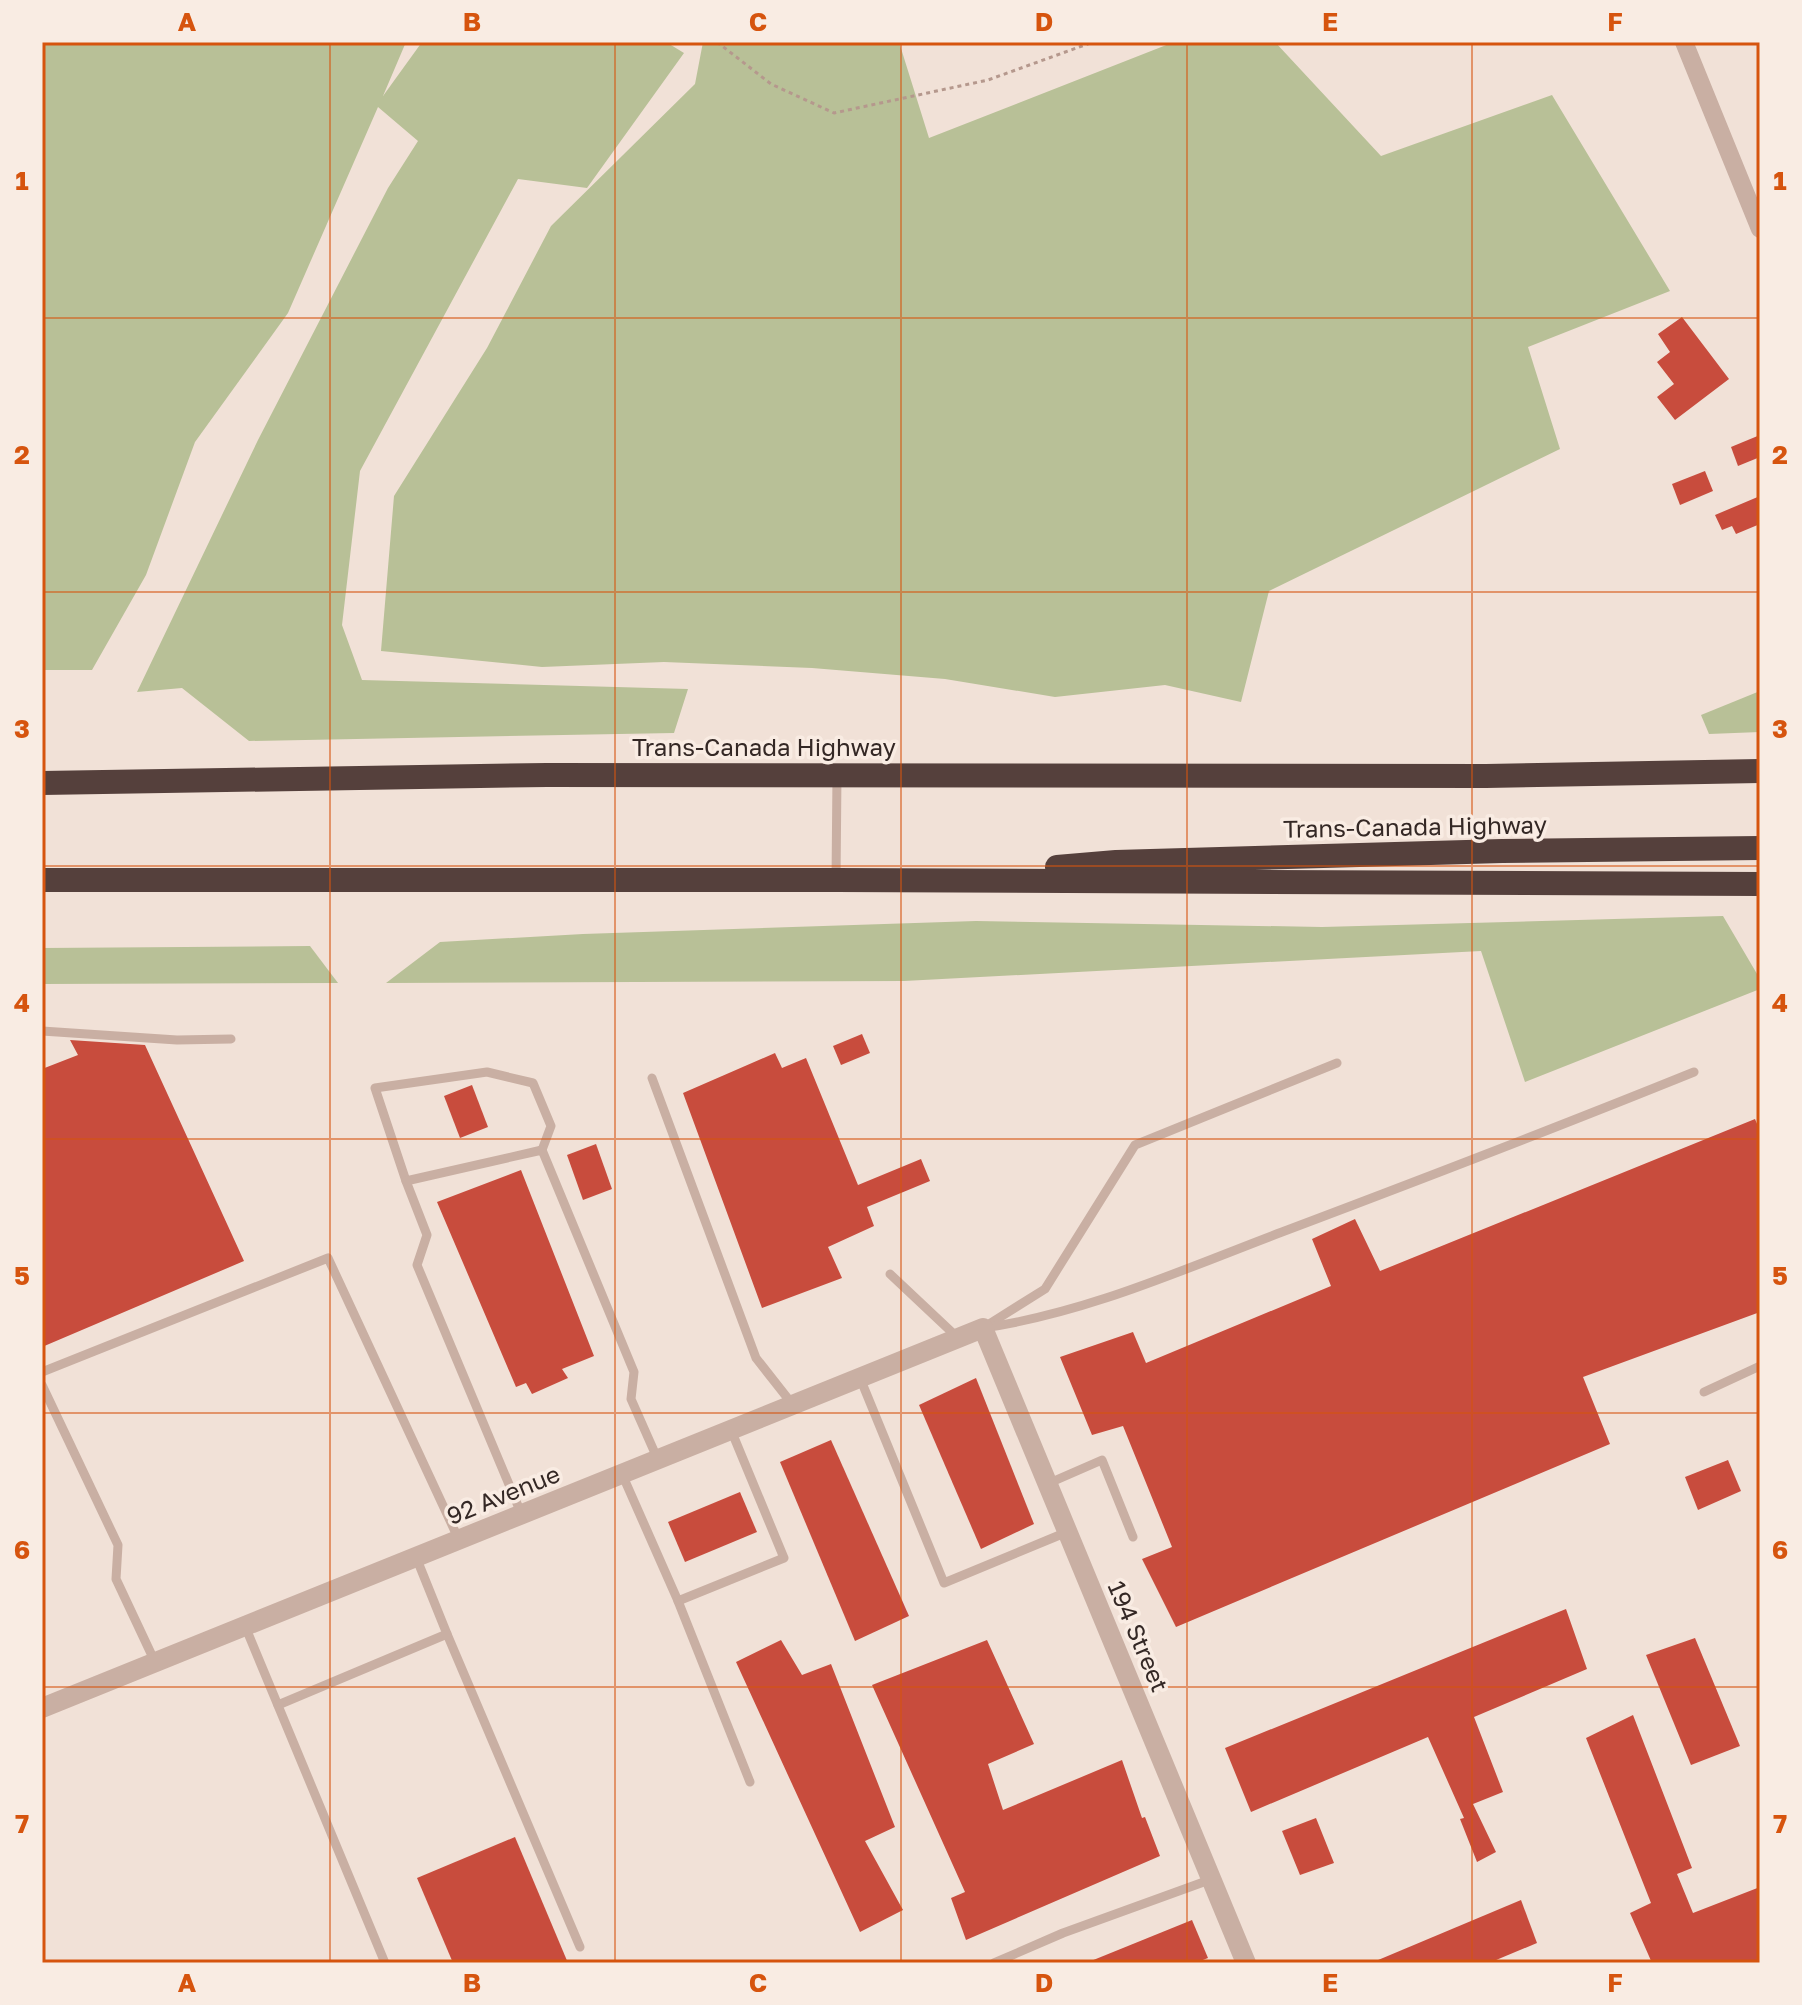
<svg xmlns="http://www.w3.org/2000/svg" width="1802" height="2005" viewBox="0 0 1802 2005" font-family="'Golos Text',sans-serif">
<style>
.green{fill:#b8c097}
.building{fill:#c84c3d}
.lines{fill:none;stroke-linecap:round;stroke-linejoin:round}
.path{stroke:#b5988d;stroke-width:3;stroke-dasharray:4 4;stroke-linecap:butt}
.service{stroke:#c9afa3;stroke-width:9}
.minor{stroke:#c9afa3;stroke-width:18}
.tertiary{stroke:#c9afa3;stroke-width:20}
.motorway{stroke:#55403c;stroke-width:24}
.grid{fill:none;stroke:#d6540e;stroke-width:2;stroke-opacity:0.55}
.labels{text-anchor:middle;dominant-baseline:central;stroke-width:7;stroke-linejoin:round;paint-order:stroke}
.street-label{font-size:24px;fill:#342825;stroke:#f9ece3}
.neatline{fill:none;stroke:#d6540e;stroke-width:3}
.grid-label{font-size:26px;text-anchor:middle;font-weight:bold;fill:#d6540e}
</style>
<rect width="100%" height="100%" fill="#f1e1d7"/>
<g class="green">
<polygon points="42,42 406,42 383,96 422,42 666,42 684,53 587,188 518,179 360,471 342,625 362,680 688,689 674,733 249,741 182,688 137,692 258,440 388,188 418,141 378,107 288,313 195,442 146,575 92,670 42,670"/>
<polygon points="703,42 899,42 929,138 1174,42 1275,42 1381,156 1552,95 1670,291 1528,347 1560,449 1269,591 1241,702 1165,685 1055,697 945,679 812,668 664,662 542,667 381,651 394,496 487,348 551,226 695,84"/>
<polygon points="1760,691 1760,732 1709,734 1701,715"/>
<polygon points="1723,916 1760,979 1760,989 1525,1082 1481,951 904,981 386,983 440,942 583,934 976,921 1322,927"/>
<polygon points="310,946 338,983 42,984 42,948"/>
</g>
<g class="building">
<polygon points="1682,317 1729,379 1675,420 1657,397 1674,384 1657,362 1670,352 1658,334"/>
<polygon points="1760,435 1760,457 1738,466 1731,447"/>
<polygon points="1705,471 1713,491 1680,505 1672,484"/>
<polygon points="1760,496 1760,524 1736,534 1732,526 1722,530 1715,515"/>
<polygon points="862,1034 870,1053 841,1065 833,1046"/>
<polygon points="70,1040 145,1045 244,1261 42,1347 42,1069 78,1055"/>
<polygon points="775,1053 782,1068 806,1058 858,1185 921,1159 930,1181 867,1207 874,1226 828,1247 842,1278 762,1308 683,1093"/>
<polygon points="472,1085 488,1127 460,1138 444,1096"/>
<polygon points="1755,1119 1760,1131 1760,1312 1583,1377 1610,1444 1176,1627 1142,1559 1172,1547 1123,1426 1092,1435 1060,1357 1133,1332 1146,1363 1331,1286 1312,1239 1355,1219 1380,1271"/>
<polygon points="596,1144 612,1189 583,1200 567,1155"/>
<polygon points="521,1170 594,1356 562,1369 568,1378 532,1394 526,1383 516,1387 437,1202"/>
<polygon points="976,1378 1034,1524 981,1549 919,1405"/>
<polygon points="831,1440 909,1616 855,1641 780,1462"/>
<polygon points="1728,1460 1741,1491 1698,1510 1685,1477"/>
<polygon points="740,1492 757,1532 685,1562 668,1522"/>
<polygon points="1566,1609 1587,1669 1474,1717 1503,1792 1473,1804 1496,1852 1477,1862 1460,1819 1464,1818 1428,1737 1251,1812 1225,1748"/>
<polygon points="1695,1638 1740,1746 1691,1765 1646,1655"/>
<polygon points="781,1640 802,1675 831,1664 895,1827 865,1841 903,1910 860,1932 736,1662"/>
<polygon points="987,1640 1034,1744 988,1764 1003,1810 1122,1760 1142,1818 1145,1817 1160,1856 966,1940 951,1898 965,1892 872,1685"/>
<polygon points="1633,1715 1692,1868 1677,1874 1693,1913 1760,1887 1760,1963 1652,1963 1630,1913 1651,1903 1586,1738"/>
<polygon points="1316,1818 1334,1863 1300,1875 1282,1831"/>
<polygon points="515,1837 568,1963 453,1963 417,1878"/>
<polygon points="1521,1900 1537,1943 1489,1963 1371,1963"/>
<polygon points="1192,1920 1208,1958 1195,1963 1086,1963"/>
</g>
<g class="lines">
<polyline class="path" points="717,42 771,84 834,113 988,80 1093,42"/>
<g class="service">
<polyline points="836,880 837,775"/>
<polyline points="42,1031 177,1040 231,1039"/>
<polyline points="652,1078 756,1358 793,1405"/>
<polyline points="406,1181 375,1088 487,1072 533,1083 551,1126 542,1150"/>
<polyline points="890,1274 958,1338"/>
<polyline points="986,1326 1045,1289 1135,1145 1337,1063"/>
<path d="M983,1328C1087,1313 1184,1269 1282,1232C1420,1180 1558,1127 1694,1072"/>
<polyline points="42,1372 328,1258 459,1540"/>
<polyline points="860,1378 944,1583 1067,1532"/>
<polyline points="42,1385 118,1545 116,1579 155,1662"/>
<polyline points="1704,1392 1760,1366"/>
<polyline points="622,1474 678,1601 784,1558 731,1430"/>
<polyline points="1047,1484 1102,1460 1133,1537"/>
<polyline points="521,1513 417,1265 427,1235 406,1181 542,1150 634,1372 631,1399 658,1460"/>
<polyline points="416,1557 447,1634"/>
<polyline points="678,1601 750,1782"/>
<polyline points="245,1626 385,1963"/>
<polyline points="278,1705 447,1634 580,1947"/>
<polyline points="994,1963 1063,1933 1212,1879"/>
</g>
<polyline class="minor" points="1684,42 1760,229"/>
<polyline class="tertiary" points="42,1708 983,1328 1246,1963"/>
<g class="motorway">
<polyline points="42,783 547,775 1486,776 1760,771"/>
<polyline points="1057,867 1116,862 1502,851 1760,848"/>
<polyline points="42,880 836,880 1760,884"/>
</g>
</g>
<path class="grid" d="M330,42V1963M615,42V1963M901,42V1963M1187,42V1963M1472,42V1963M42,318H1760M42,592H1760M42,866H1760M42,1139H1760M42,1413H1760M42,1687H1760"/>
<g class="labels">
<g class="street-label">
<text x="764" y="746">Trans-Canada Highway</text>
<text transform="translate(1415 826) rotate(-1)">Trans-Canada Highway</text>
<text transform="translate(503 1494) rotate(-22)">92 Avenue</text>
<text transform="translate(1139 1636) rotate(67)">194 Street</text>
</g>
</g>
<rect width="1802" height="2005" fill="none" stroke="#f9ece3" stroke-width="88"/>
<rect x="44" y="44" width="1714" height="1917" class="neatline"/>
<g class="grid-label">
<text x="187" y="31">A</text>
<text x="472" y="31">B</text>
<text x="758" y="31">C</text>
<text x="1044" y="31">D</text>
<text x="1330" y="31">E</text>
<text x="1615" y="31">F</text>
<text x="22" y="190">1</text>
<text x="1780" y="190">1</text>
<text x="22" y="464">2</text>
<text x="1780" y="464">2</text>
<text x="22" y="738">3</text>
<text x="1780" y="738">3</text>
<text x="22" y="1012">4</text>
<text x="1780" y="1012">4</text>
<text x="22" y="1285">5</text>
<text x="1780" y="1285">5</text>
<text x="22" y="1559">6</text>
<text x="1780" y="1559">6</text>
<text x="22" y="1833">7</text>
<text x="1780" y="1833">7</text>
<text x="187" y="1992">A</text>
<text x="472" y="1992">B</text>
<text x="758" y="1992">C</text>
<text x="1044" y="1992">D</text>
<text x="1330" y="1992">E</text>
<text x="1615" y="1992">F</text>
</g>
</svg>
